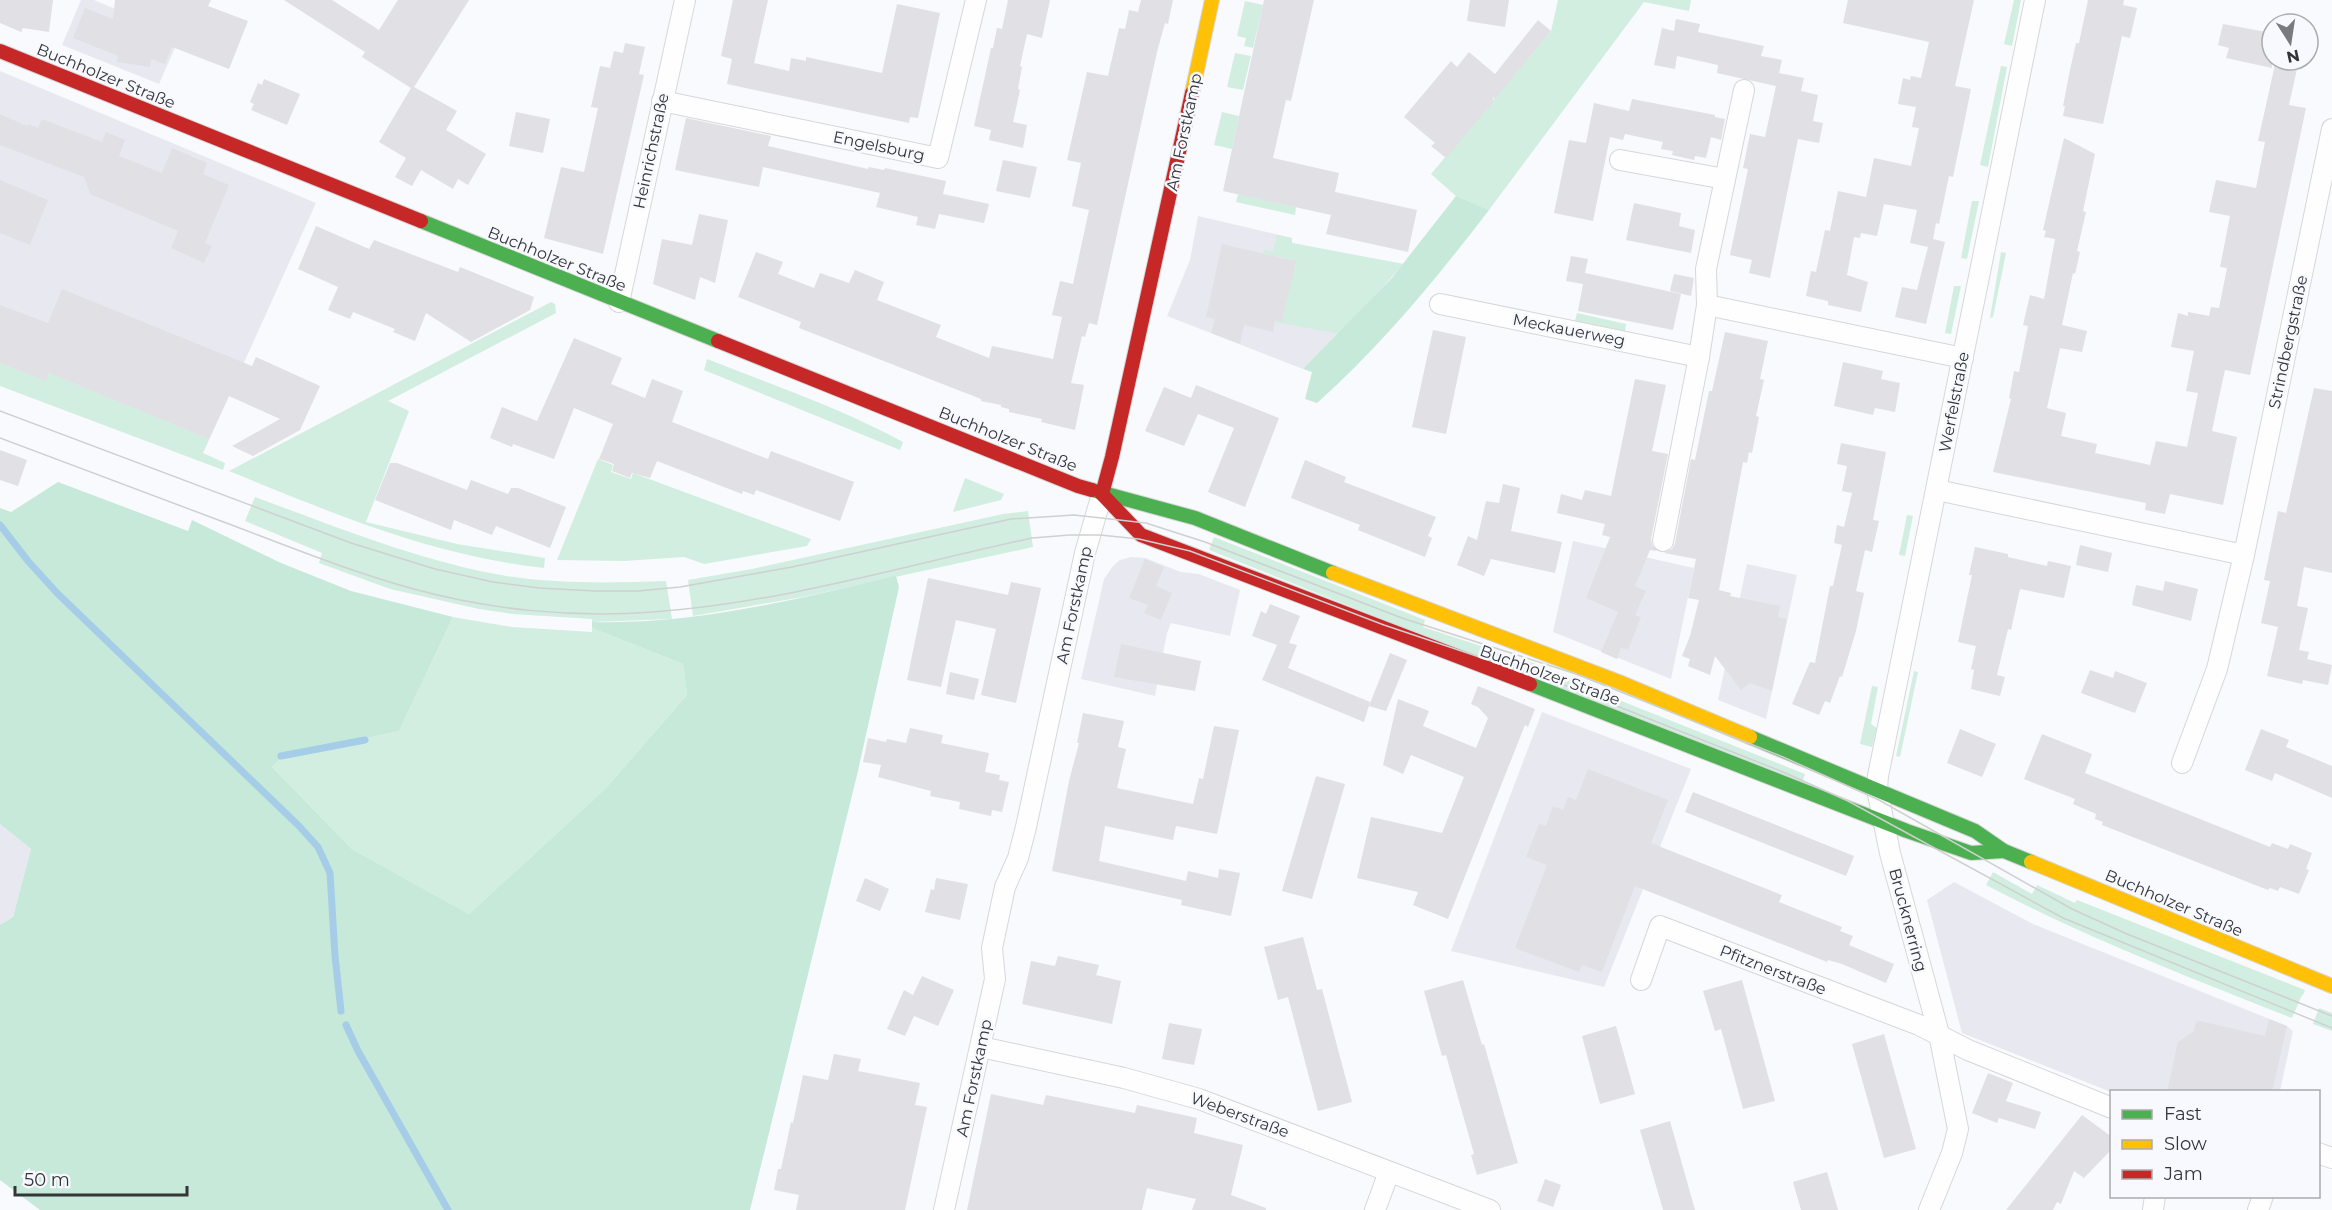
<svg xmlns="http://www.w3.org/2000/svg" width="2332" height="1210" viewBox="0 0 2332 1210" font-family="Montserrat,sans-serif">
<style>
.built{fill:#e8e9f0}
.green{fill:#d1eee1}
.forest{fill:#c6e9d9}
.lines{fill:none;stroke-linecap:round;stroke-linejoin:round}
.stream{stroke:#a6cde7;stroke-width:7}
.building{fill:#e1e0e4}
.street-casing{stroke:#d6d7da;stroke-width:22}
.fast-casing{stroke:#d6d7da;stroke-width:16}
.slow-casing{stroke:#d6d7da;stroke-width:16}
.jam-casing{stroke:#d6d7da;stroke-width:16}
.street{stroke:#fefeff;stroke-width:20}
.fast{stroke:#4caf50;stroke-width:14}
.slow{stroke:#ffc107;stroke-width:14}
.jam{stroke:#c62828;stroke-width:14}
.tram{stroke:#cfd0d0;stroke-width:1.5}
.labels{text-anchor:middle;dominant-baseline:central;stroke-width:5;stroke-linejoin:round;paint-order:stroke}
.street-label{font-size:16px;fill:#343539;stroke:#f8f9fe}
</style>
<rect width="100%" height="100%" fill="#f9fafd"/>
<g class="built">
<polygon points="81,0 94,0 180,36 159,84 62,45"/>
<polygon points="0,71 316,203 205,449 0,372"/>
<polygon points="1198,216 1292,238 1292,243 1403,264 1367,306 1303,369 1167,316 1190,260"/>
<polygon points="1573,541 1694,568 1671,679 1553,632"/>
<polygon points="1131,557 1145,558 1181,572 1199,574 1240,590 1230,636 1171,623 1167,633 1155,696 1081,679 1104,579 1113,566 1120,560"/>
<polygon points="1747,564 1797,575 1766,719 1718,700"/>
<polygon points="1542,712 1691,769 1604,987 1451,951"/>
<polygon points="0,824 31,849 13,917 0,925"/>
<polygon points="1954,882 2033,924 2287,1026 2293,1031 2280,1091 2111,1092 1962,1033 1927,900"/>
</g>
<g class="green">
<polygon points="1558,0 1691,0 1689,11 1644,2 1489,210 1456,196 1431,174 1551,31"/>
<polygon points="2014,0 2021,0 2012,46 2004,44"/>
<polygon points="1245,1 1263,5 1253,48 1244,46 1246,38 1237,36"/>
<polygon points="1235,53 1251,56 1243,90 1227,87"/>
<polygon points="2001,66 2007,67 1988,167 1980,165"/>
<polygon points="1222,112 1239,116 1232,149 1214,145"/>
<polygon points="1238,194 1296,207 1295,215 1236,202"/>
<polygon points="1972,201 1979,201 1967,259 1961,258"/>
<polygon points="1277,235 1292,238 1292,243 1403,264 1340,334 1275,322 1289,259 1263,253 1264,249 1273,252"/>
<polygon points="2001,252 2006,253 1993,317 1990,318"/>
<polygon points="1954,286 1961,286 1951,334 1945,333"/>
<path d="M551,302L555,304L556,313L388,401L409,411L366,522L457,544L545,558L544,568C429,555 335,514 229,471Z"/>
<polygon points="1577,313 1626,324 1625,331 1575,321"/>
<path d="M707,359C773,385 841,408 903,442L900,450L704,370Z"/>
<polygon points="0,363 46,381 49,373 209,439 203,453 225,463 223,470 0,386"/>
<polygon points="598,459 613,465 611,472 631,479 633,473 811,539 807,546 704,564 684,557 624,561 557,560"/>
<polygon points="965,478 1004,494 1001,500 953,512"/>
<path d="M255,497C337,527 419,561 506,576C559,584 613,583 666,581L672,619L592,622V619L513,614L479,609L390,589L319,563L322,553L245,521Z"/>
<polygon points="1028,511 1033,547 803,597 693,616 688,580 752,569 1003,514"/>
<polygon points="1907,515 1913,516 1905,556 1899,555"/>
<polygon points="1214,537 1425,620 1423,627 1536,664 1536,667 1805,774 1801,786 1209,550"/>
<polygon points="453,617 512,627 592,632 592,628 683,664 687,695 605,789 469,914 352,849 272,767 283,756 399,731"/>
<polygon points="1914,671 1918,672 1900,757 1896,756"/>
<polygon points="1872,686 1878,687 1871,724 1877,728 1872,747 1860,744"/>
<path d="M1993,872L2032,894L2037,885L2075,903L2077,900L2305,990L2303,995H2302L2292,1018C2188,977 2085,937 1986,885Z"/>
<polygon points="2319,1008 2332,1013 2332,1031 2313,1024"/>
</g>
<g class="forest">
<path d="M1456,196L1489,210C1436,279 1382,345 1317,403L1305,399L1312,372L1303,369L1391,279Z"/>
<path d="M58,482L188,531L192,520L281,563L351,591L453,617L399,731L283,756L272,767L352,849L469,914L605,789L687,695L683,664L592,628V622C695,625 797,599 896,576L899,587L857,775L750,1210H40L0,1180V925L13,917L31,849L0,824V508L11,512Z"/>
</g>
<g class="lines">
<g class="stream">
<polyline points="0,525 28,561 57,593 299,826 318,847 330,873 335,956 341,1011"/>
<polyline points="281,756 365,740"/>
<polyline points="346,1025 358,1051 448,1210"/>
</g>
</g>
<g class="building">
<polygon points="0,0 53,0 49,32 23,28 21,32 0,23"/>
<polygon points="115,0 211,0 208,6 248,21 229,69 172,47 165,64 151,59 150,67 117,62 118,56 73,38 85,8 113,19"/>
<polygon points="284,0 332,0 379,30 398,0 469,0 414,87 457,111 446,130 486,154 468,185 458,179 453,189 421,170 412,186 395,177 406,158 379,142 411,88 362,57 365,52"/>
<polygon points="733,0 768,0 754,63 789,71 791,58 806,61 806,57 882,73 897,4 940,13 918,118 910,117 909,123 727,84 732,59 721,56"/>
<polygon points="1008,0 1050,0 1042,38 1027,34 1020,66 1022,67 1018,89 1020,90 1013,122 1027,125 1023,148 989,140 991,130 974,126 991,48 993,48 997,28 1002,29"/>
<polygon points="1141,0 1173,0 1168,24 1165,23 1157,52 1097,325 1089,323 1085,337 1082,336 1071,383 1084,385 1075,430 1041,422 1042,419 1009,412 1009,409 1001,407 1001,405 981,401 981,399 799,328 801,322 738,297 756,252 783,262 778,274 814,288 820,273 849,283 855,270 884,282 877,300 941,325 936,337 989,358 992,346 1053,359 1062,317 1052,315 1060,281 1073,284 1089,210 1072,206 1081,163 1067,160 1087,72 1108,76 1119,28 1125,29 1129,10 1138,12"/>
<polygon points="1264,0 1314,0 1291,101 1286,100 1273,158 1339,173 1335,192 1417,210 1408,252 1326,234 1331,215 1223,191"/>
<polygon points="1470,0 1509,0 1505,27 1467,21"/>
<polygon points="1848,0 1974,0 1955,86 1971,89 1953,177 1949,176 1939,224 1936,223 1933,239 1945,242 1926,324 1895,317 1902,287 1917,290 1928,247 1910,243 1917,210 1884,204 1877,236 1861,233 1860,238 1854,237 1847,275 1868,282 1861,312 1828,305 1828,301 1806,296 1811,271 1816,272 1825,230 1830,231 1838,191 1866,197 1874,158 1911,166 1919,128 1912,127 1916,107 1898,104 1903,78 1910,80 1911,76 1921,78 1929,42 1843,23"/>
<polygon points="2088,0 2124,0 2123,5 2137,8 2130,38 2122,36 2103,124 2063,116 2065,106 2063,106 2070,70 2076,43 2079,43"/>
<polygon points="1676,19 1700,24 1698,32 1764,46 1761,56 1782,60 1779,73 1804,78 1801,91 1818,95 1813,121 1823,123 1819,143 1798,139 1770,278 1749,273 1752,260 1730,255 1748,169 1743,168 1750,134 1765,137 1776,86 1717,73 1718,65 1677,56 1675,69 1654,65 1662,28 1674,31"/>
<polygon points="1538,20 1551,31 1495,99 1493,97 1493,102 1446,158 1431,146 1435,143 1404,117 1451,61 1457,67 1469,52 1495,74"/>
<polygon points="2223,24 2272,33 2272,68 2226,58 2229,48 2218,45"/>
<polygon points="625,43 645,47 639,74 644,75 603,254 544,238 561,167 584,172 598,108 591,107 600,66 610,68 614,51 623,53"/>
<polygon points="2276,60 2299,60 2289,105 2306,108 2250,375 2225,370 2218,402 2212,431 2237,437 2223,505 2170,494 2165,514 2145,510 2146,503 1993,472 2011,399 2009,398 2014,371 2019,372 2028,326 2023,325 2030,295 2044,299 2055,239 2044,237 2046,231 2043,230 2064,138 2095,154 2083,211 2086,212 2077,251 2080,252 2075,274 2073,273 2062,325 2087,331 2082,352 2060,348 2047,408 2066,413 2061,436 2097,444 2095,453 2150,465 2156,441 2187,447 2198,393 2186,391 2194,351 2171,347 2178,313 2188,316 2188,312 2209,316 2211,307 2219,308 2227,268 2220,267 2230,216 2209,212 2216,180 2256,188 2265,142 2258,141"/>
<polygon points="264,79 300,94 287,125 251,110 254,104 250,102 258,83 262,85"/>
<polygon points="1632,99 1715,115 1715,117 1725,119 1721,140 1711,137 1706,158 1695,156 1694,160 1672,155 1673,151 1661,149 1663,142 1625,134 1623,140 1610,137 1593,221 1554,213 1569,140 1586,143 1594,103 1629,111"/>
<polygon points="516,112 550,119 543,153 509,146"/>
<polygon points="0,114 27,126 28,124 38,128 42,119 102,142 106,132 125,140 119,156 162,173 172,148 207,163 203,174 229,185 205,243 212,246 204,263 171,248 178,231 90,194 84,177 0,145"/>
<polygon points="686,118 771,136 768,146 868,169 869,167 884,170 885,168 946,181 943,194 989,204 984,223 939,214 935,229 916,225 918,217 876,207 880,193 763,167 759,187 675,170"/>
<polygon points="1003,160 1037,167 1030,198 996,191"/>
<polygon points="0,180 48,200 30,245 0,233"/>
<polygon points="1634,203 1681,213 1679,226 1695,230 1691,253 1626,240"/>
<polygon points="699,214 728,220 715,283 700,277 695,300 653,284 662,239 692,245"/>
<polygon points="316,226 369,249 374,240 458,272 460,267 534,297 530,310 471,342 426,313 415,341 393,332 395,329 353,312 350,319 328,310 338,287 298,269"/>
<polygon points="1222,244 1296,261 1282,322 1275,320 1273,332 1244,325 1240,344 1211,333 1215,319 1206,317"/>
<polygon points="1571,256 1588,259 1585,273 1681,294 1673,330 1578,311 1583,284 1566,281"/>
<polygon points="1674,274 1694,278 1691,296 1670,291"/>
<polygon points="62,289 252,366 256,357 320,386 300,430 253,456 232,446 280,419 229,396 209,439 49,373 46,381 0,363 0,305 48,323"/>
<polygon points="1433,330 1466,337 1446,434 1412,427"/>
<polygon points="1725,332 1768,341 1760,379 1764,380 1756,416 1759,417 1752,453 1749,452 1747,463 1743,462 1719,590 1731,593 1730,596 1780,606 1778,617 1787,619 1772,691 1750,683 1741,690 1715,656 1710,675 1688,666 1690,659 1682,656 1690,636 1699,600 1688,598 1696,559 1664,553 1672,549 1675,543 1691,459 1695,460 1709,391 1712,391"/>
<polygon points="574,338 622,358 611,384 645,398 652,379 683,391 672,422 768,459 771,451 854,482 840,521 756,490 754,495 743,491 742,494 657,461 650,478 632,473 630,478 612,471 614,464 599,459 613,424 574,408 554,459 513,444 512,447 490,438 502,407 537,421"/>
<polygon points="1843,362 1883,371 1881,379 1900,383 1895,412 1875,408 1873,415 1834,406"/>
<polygon points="1635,379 1666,385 1652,451 1668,454 1651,539 1652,545 1657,551 1650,550 1635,586 1646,591 1635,615 1641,617 1628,650 1621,648 1617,659 1601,652 1618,612 1586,598 1610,537 1602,535 1605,524 1557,513 1561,494 1582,500 1585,490 1611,496"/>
<polygon points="1196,385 1279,418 1245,507 1208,492 1234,428 1198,414 1184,446 1145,431 1164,387 1191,398"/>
<polygon points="2314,388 2332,391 2332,573 2304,567 2297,606 2308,608 2299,650 2309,652 2307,659 2332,665 2328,685 2303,680 2302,684 2267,676 2278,627 2261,623 2270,581 2264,580 2278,511 2286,513"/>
<polygon points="1841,443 1886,452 1873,520 1879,521 1872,552 1865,550 1856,591 1864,593 1856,631 1842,677 1840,676 1830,703 1825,701 1819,715 1792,704 1810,662 1815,663 1830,586 1833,586 1842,545 1834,543 1837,525 1844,527 1852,493 1842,491 1847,466 1837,464"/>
<polygon points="0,450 27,460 18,486 0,480"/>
<polygon points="1305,460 1346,477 1344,482 1436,517 1428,536 1432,538 1425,557 1358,530 1360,525 1291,498"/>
<polygon points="390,463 397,463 467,490 471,480 508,494 511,488 518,488 566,507 550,548 496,526 492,535 454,520 451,530 375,500"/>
<polygon points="1503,484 1520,488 1511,531 1562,542 1555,573 1491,559 1484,576 1457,565 1468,536 1477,540 1486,501 1499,503"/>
<polygon points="2080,545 2112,553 2108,572 2076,565"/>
<polygon points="1975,547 2008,554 2008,557 2047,566 2048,561 2071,566 2064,598 2020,589 2011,630 2008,629 1997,675 2005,677 2000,696 1971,689 1974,670 1971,669 1976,646 1958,642 1972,575 1969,575"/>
<polygon points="1145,559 1164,567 1156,586 1172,593 1161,620 1144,613 1148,605 1129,598"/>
<polygon points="928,578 1008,595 1011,582 1041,588 1016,703 981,695 996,629 956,620 941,687 907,680"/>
<polygon points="2165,581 2198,589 2191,621 2132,605 2136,585 2163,591"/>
<polygon points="1270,604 1300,616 1289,643 1297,645 1288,668 1370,702 1364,722 1262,680 1277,645 1252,636 1261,611 1266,614"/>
<polygon points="1121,644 1201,661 1195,691 1114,677"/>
<polygon points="1390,653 1407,660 1386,711 1369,706"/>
<polygon points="2090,670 2113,678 2115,671 2147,683 2135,713 2081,693"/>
<polygon points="950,672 979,679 974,700 946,694"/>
<polygon points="1478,686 1535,709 1528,727 1525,725 1448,919 1413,905 1418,892 1357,878 1371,817 1442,833 1464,777 1411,755 1403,774 1383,765 1398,699 1429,711 1423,726 1476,748 1488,718 1478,707 1471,704"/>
<polygon points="1083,713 1124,721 1118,747 1126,749 1117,788 1193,804 1199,778 1203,779 1214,726 1239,730 1217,834 1176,826 1173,840 1105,826 1099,861 1186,881 1188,871 1218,878 1219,869 1240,873 1231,916 1181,905 1182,900 1052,871 1069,781 1079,743 1077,743"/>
<polygon points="910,728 943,735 941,743 989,753 985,772 1000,775 999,780 1009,782 1002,812 992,810 991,816 959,809 960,802 930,796 931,791 878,777 881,765 863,762 868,738 886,742 887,739 906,743"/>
<polygon points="1960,729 1996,744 1982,777 1947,763"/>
<polygon points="2261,729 2289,740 2286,747 2332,766 2332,798 2275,773 2272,781 2245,770"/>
<polygon points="2042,734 2092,754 2085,773 2270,847 2272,843 2288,849 2290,844 2312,853 2306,869 2309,870 2299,894 2280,887 2278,891 2270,888 2268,890 2102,825 2103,822 2095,819 2096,814 2073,804 2075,799 2024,779"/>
<polygon points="1588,769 1668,800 1651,843 1782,895 1779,902 1842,927 1840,931 1853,936 1849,945 1894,964 1886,983 1842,964 1828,960 1827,962 1635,886 1602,972 1582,965 1579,972 1515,948 1547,865 1526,857 1539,824 1546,826 1553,806 1563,810 1568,797 1576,800"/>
<polygon points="1316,776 1345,784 1312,899 1282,891"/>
<polygon points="1693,792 1854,856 1846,876 1685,812"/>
<polygon points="865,878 889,889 880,911 856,901"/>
<polygon points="936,878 968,884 960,920 925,912 931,889 934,890"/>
<polygon points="1303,937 1317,990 1322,989 1352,1102 1318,1111 1288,997 1278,1000 1264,947"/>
<polygon points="1058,956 1099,965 1096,975 1121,981 1112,1024 1022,1004 1031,961 1055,966"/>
<polygon points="922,976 954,990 938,1026 914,1016 905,1036 887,1029 904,990 913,995"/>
<polygon points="1463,980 1482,1045 1484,1044 1518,1163 1477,1175 1471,1155 1474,1154 1446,1055 1442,1056 1424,991"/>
<polygon points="1742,980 1775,1101 1743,1109 1721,1029 1715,1031 1703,991"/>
<polygon points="2269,1019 2287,1026 2272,1092 2167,1092 2178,1042 2194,1031 2196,1022 2200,1021 2265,1036"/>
<polygon points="1169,1023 1202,1029 1194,1065 1162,1059"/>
<polygon points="1616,1026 1635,1094 1600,1104 1582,1036"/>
<polygon points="1884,1034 1916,1149 1884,1158 1852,1044"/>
<polygon points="834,1054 861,1059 858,1071 920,1083 915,1105 927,1107 905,1210 796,1210 799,1195 774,1190 778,1169 781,1169 791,1122 793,1123 803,1075 828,1080"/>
<polygon points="1988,1073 2013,1083 2006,1101 2041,1112 2035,1129 1999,1118 1997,1123 1972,1113"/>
<polygon points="991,1094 1043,1105 1046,1095 1135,1113 1137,1105 1197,1118 1194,1133 1243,1145 1231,1195 1266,1208 1266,1210 1192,1210 1196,1199 1147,1188 1142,1210 967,1210"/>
<polygon points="2082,1115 2112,1137 2112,1149 2084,1178 2074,1171 2061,1204 2057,1202 2053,1210 2006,1210"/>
<polygon points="1670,1121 1686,1178 1695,1210 1663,1210 1640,1130"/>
<polygon points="1827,1172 1838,1210 1801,1210 1793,1182"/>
<polygon points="1545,1179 1561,1185 1553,1207 1537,1201"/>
</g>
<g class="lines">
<defs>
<g id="street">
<polyline points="662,101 938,158 976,0"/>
<polyline points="1620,160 1725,179"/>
<polyline points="619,302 685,0"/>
<polyline points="1440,304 1699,357"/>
<polyline points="1707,305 1963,358"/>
<polyline points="1937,490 2244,555 2332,129"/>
<polyline points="1663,541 1699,357 1707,305 1706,269 1744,90"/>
<polyline points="2182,763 2217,669 2244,555"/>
<polyline points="1641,980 1660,926 1919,1025 1968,1050 2112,1108"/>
<polyline points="981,1047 1124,1078 1199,1099 1490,1210"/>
<polyline points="2318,1153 2332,1158"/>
<polyline points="944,1210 995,979 992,948 1005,887 1018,858 1026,827 1085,553 1102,494"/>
<polyline points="1375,1210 1389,1172"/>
<polyline points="1929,1210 1952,1153 1958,1129 1939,1034 1890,853 1877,789 1878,776 2035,0"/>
<polyline points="2153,1210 2155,1196"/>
<polyline points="2258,1210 2263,1196"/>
</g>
<g id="fast">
<polyline points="421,221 718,341"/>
<polyline points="1092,490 1195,518 1333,573"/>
<polyline points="1530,684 1907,831 1971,853 2004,851"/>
<polyline points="1750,737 1975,831 2004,851 2031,862"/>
</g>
<g id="slow">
<polyline points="1192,93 1212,0"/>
<polyline points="1333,573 1619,682 1750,737"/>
<polyline points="2031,862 2332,986"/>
</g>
<g id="jam">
<polyline points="0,51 421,221"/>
<polyline points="718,341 1078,486 1092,490"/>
<polyline points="1102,494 1141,535 1530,684"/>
<polyline points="1102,494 1112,457 1192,93"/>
</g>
</defs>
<use href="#street" class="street-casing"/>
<use href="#fast" class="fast-casing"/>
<use href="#slow" class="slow-casing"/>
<use href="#jam" class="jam-casing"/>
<use href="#street" class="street"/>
<use href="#fast" class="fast"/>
<use href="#slow" class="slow"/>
<use href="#jam" class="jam"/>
<g class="tram">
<polyline points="0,411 351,543 435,569 493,582 539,588 595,591 638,591 680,587 792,567 1011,519 1074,515 1146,523 1205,542 1402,618 1576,674 1783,757 1879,800 2072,909 2127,934 2332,1016"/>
<path d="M0,438C74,466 148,493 221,521C285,545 348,571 414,589C490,610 574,618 653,612C781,603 907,565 1032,538L1070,535H1100L1139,539L1190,551L1384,625L1569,687L1783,772L1848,801L2063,918L2332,1028"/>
</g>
</g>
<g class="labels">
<g class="street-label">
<text transform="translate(106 76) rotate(22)">Buchholzer Straße</text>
<text transform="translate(1184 132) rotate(-78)">Am Forstkamp</text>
<text transform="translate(879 146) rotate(12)">Engelsburg</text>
<text transform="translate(651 151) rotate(-78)">Heinrichstraße</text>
<text transform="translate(557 259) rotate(22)">Buchholzer Straße</text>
<text transform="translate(1569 330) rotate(11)">Meckauerweg</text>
<text transform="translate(2288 342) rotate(-78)">Strindbergstraße</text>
<text transform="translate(1954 402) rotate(-79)">Werfelstraße</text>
<text transform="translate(1008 439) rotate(22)">Buchholzer Straße</text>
<text transform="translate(1074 605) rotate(-78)">Am Forstkamp</text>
<text transform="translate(1550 675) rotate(20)">Buchholzer Straße</text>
<text transform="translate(2174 903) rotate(23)">Buchholzer Straße</text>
<text transform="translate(1908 920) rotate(75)">Brucknerring</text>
<text transform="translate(1773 970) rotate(21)">Pfitznerstraße</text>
<text transform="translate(974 1078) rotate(-78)">Am Forstkamp</text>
<text transform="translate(1240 1115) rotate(20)">Weberstraße</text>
</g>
</g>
<rect x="2110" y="1090" width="210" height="108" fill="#f8f9fe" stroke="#aaabaf" stroke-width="1.5"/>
<rect x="2122" y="1110" width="30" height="9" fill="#4caf50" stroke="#aaabaf" stroke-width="1.5"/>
<text x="2164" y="1120" font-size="18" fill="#343539">Fast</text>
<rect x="2122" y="1140" width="30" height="9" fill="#ffc107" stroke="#aaabaf" stroke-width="1.5"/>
<text x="2164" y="1150" font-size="18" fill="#343539">Slow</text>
<rect x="2122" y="1170" width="30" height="9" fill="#c62828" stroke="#aaabaf" stroke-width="1.5"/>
<text x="2164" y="1180" font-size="18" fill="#343539">Jam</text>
<g transform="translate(2290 42) rotate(168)"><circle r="28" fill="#f8f9fe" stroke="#aaabaf" stroke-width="1.5"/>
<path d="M0-4.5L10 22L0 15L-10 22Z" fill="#797a7e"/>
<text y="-9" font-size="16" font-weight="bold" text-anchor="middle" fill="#343539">N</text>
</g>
<path d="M15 1186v9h172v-9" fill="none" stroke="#343539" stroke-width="3"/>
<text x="24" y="1186" font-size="18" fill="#343539" stroke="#f8f9fe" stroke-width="4.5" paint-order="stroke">50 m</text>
</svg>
